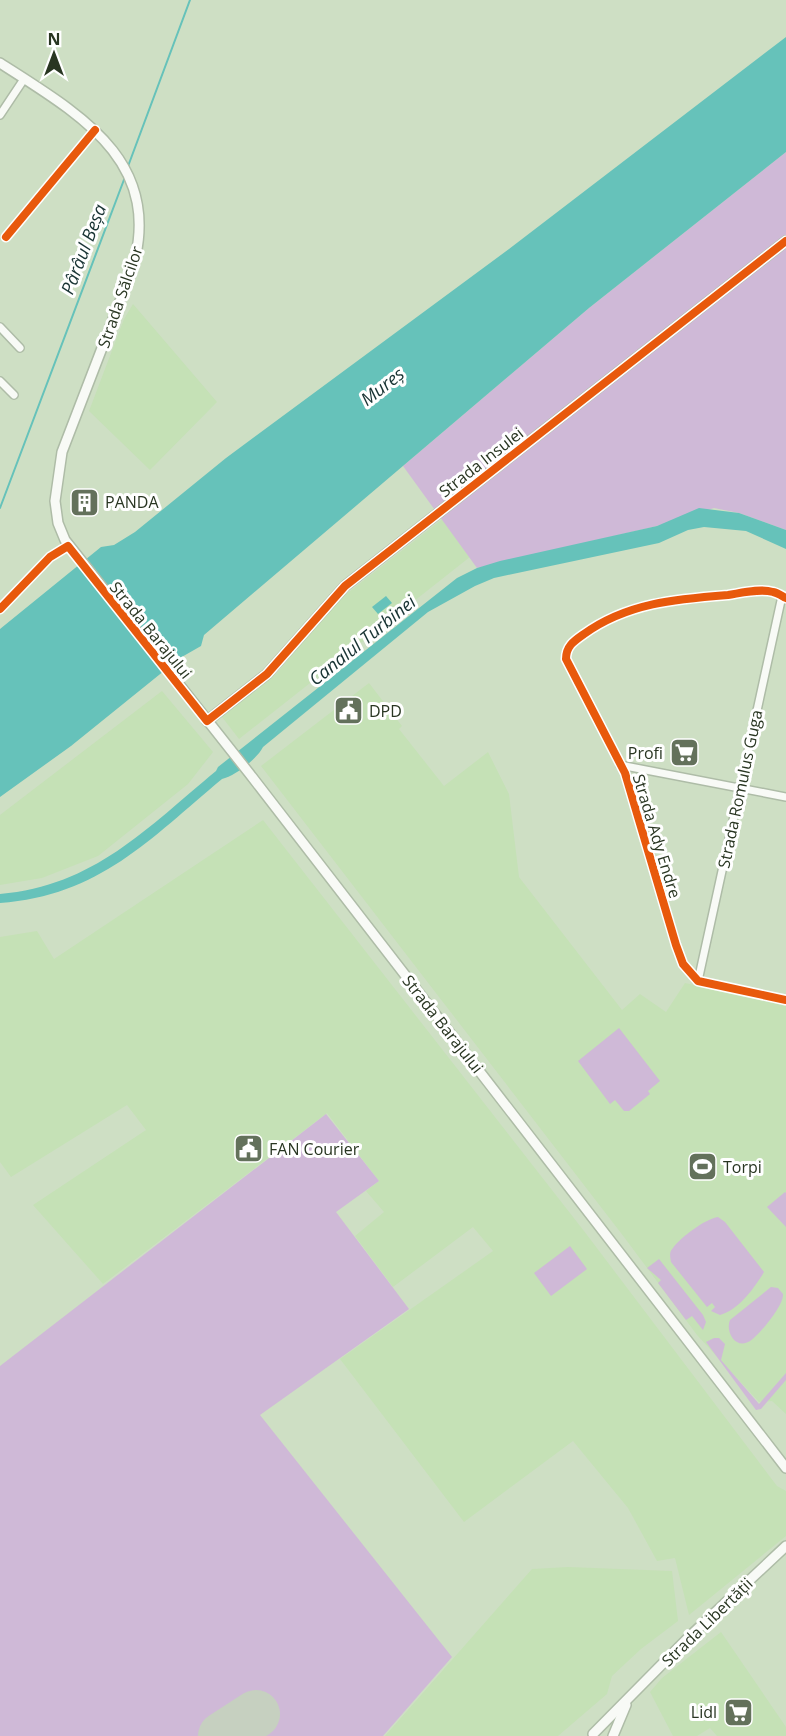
<svg xmlns="http://www.w3.org/2000/svg" width="786" height="1736" viewBox="0 0 786 1736" font-family="'Open Sans',sans-serif">
<style>
.built{fill:#c5e1b6}
.green{fill:#cfb9d7}
.water{fill:#66c2ba}
.lines{fill:none;stroke-linecap:round;stroke-linejoin:round}
.stream{stroke:#66c2ba;stroke-width:2}
.taxiway{stroke:#c6d0c0;stroke-width:20}
.runway{stroke:#c6d0c0;stroke-width:48}
.street-casing{stroke:#aebca7;stroke-width:10}
.secondary-casing{stroke:#aebca7;stroke-width:12}
.street{stroke:#f8faf6;stroke-width:7}
.secondary{stroke:#f8faf6;stroke-width:9}
.cycleway-casing{stroke:#fff;stroke-width:11}
.cycleway{stroke:#e8590c;stroke-width:8}
.labels{text-anchor:middle;dominant-baseline:central;stroke-width:6;stroke-linejoin:round;paint-order:stroke}
.street-label{font-size:16px;fill:#293622;stroke:#fff}
.poi-label{font-size:16px;fill:#293622;stroke:#fff;text-anchor:start}
.water-label{font-size:18px;font-style:italic;fill:#183333;stroke:#fff}
</style>
<rect width="100%" height="100%" fill="#cedfc4"/>
<g class="built">
<polygon points="133,304 217,402 150,470 89,411 124,319"/>
<polygon points="445,517 475,553 239,739 222,717 277,673 336,602"/>
<polygon points="369,683 402,726 399,729 444,786 488,752 509,794 519,877 622,1010 640,994 666,1012 685,983 786,1006 786,1414 772,1401 759,1402 697,1335 624,1237 261,766"/>
<polygon points="162,691 213,752 188,784 98,856 42,878 0,885 0,815"/>
<polygon points="263,820 584,1231 777,1486 786,1491 786,1536 689,1615 675,1558 657,1561 628,1508 573,1441 464,1522 340,1359 493,1251 473,1227 393,1287 355,1236 384,1212 366,1191 379,1181 327,1113 103,1284 33,1205 146,1130 127,1105 11,1177 0,1162 0,937 37,931 54,959"/>
<polygon points="568,1567 672,1571 678,1621 641,1649 612,1676 607,1694 558,1736 385,1736 532,1569"/>
<polygon points="721,1632 786,1727 786,1736 717,1736 710,1728 697,1736 673,1736 650,1692 662,1678"/>
</g>
<g class="green">
<polygon points="786,152 786,530 739,513 714,508 657,526 477,568 403,466 589,308"/>
<polygon points="619,1028 660,1081 648,1091 650,1094 629,1111 624,1111 615,1100 610,1104 578,1061"/>
<polygon points="326,1114 379,1181 336,1212 409,1309 260,1415 452,1657 383,1736 0,1736 0,1366"/>
<polygon points="785,1192 786,1193 786,1227 767,1207"/>
<path d="M718,1217L725,1222L764,1272C755,1287 739,1310 720,1315L711,1311L715,1307L712,1303L707,1307L671,1262C670,1256 669,1252 673,1248C681,1237 705,1219 718,1217Z"/>
<polygon points="570,1246 587,1269 551,1296 534,1273"/>
<polygon points="659,1259 703,1315 706,1322 703,1330 692,1316 686,1320 658,1283 661,1280 647,1268"/>
<path d="M771,1287L778,1288L783,1294C784,1305 760,1334 750,1341C736,1350 725,1332 730,1320Z"/>
<polygon points="714,1338 719,1338 725,1344 721,1360 759,1404 786,1373 786,1380 761,1409 756,1410 706,1342"/>
</g>
<g class="water">
<polygon points="786,37 786,152 589,308 204,635 201,646 180,658 71,746 0,797 0,629 101,547 114,545 135,532 226,458 509,249"/>
<path d="M699,508L739,513L786,530V549L746,531L704,527L688,530L659,543L494,578L475,586L428,612L263,747C257,759 235,776 222,779C150,839 99,896 0,903V894C94,886 147,828 216,771L218,767L457,578L477,568L500,561L657,526Z"/>
<polygon points="386,596 392,603 378,614 372,607"/>
</g>
<g class="lines">
<g class="stream">
<polyline points="127,169 190,0"/>
<polyline points="0,508 125,177"/>
</g>
<polyline class="taxiway" points="225,1734 227,1736"/>
<polyline class="runway" points="222,1736 256,1714"/>
<defs>
<g id="street">
<polyline points="0,115 24,79"/>
<polyline points="6,237 95,130"/>
<polyline points="0,327 20,348"/>
<polyline points="0,381 14,395"/>
<path d="M786,598C782,596 778,593 773,592C760,588 741,593 728,595C676,599 627,603 584,634C574,641 566,646 566,659L625,773L676,945L683,964L698,981L786,1000"/>
<polyline points="0,609 50,557 68,546"/>
<polyline points="620,765 786,797"/>
<polyline points="698,981 782,596"/>
</g>
<g id="secondary">
<path d="M0,63C79,114 165,161 132,270L62,452L55,501L58,523L65,540L249,773L786,1468"/>
<polyline points="207,721 267,674 345,586 786,241"/>
<polyline points="593,1734 689,1637 786,1546"/>
<polyline points="613,1736 626,1705"/>
</g>
</defs>
<use href="#street" class="street-casing"/>
<use href="#secondary" class="secondary-casing"/>
<use href="#street" class="street"/>
<use href="#secondary" class="secondary"/>
<defs>
<g id="cycleway">
<polyline points="6,237 95,130"/>
<path d="M786,598C782,596 778,593 773,592C760,588 741,593 728,595C676,599 627,603 584,634C574,641 566,646 566,659L625,773L676,945L683,964L698,981L786,1000"/>
<polyline points="0,609 50,557 68,546 207,721 267,674 345,586 786,241"/>
</g>
</defs>
<use href="#cycleway" class="cycleway-casing"/>
<use href="#cycleway" class="cycleway"/>
</g>
<defs>
<symbol id="building-square" viewBox="-11 -11 22 22"><rect x="-9" y="-9" width="18" height="18" rx="4" fill="#63715b" stroke="#fff"/><path d="M-4-6H4V6H1V3H-1V6H-4ZM-2.5-4.3h1.7v1.8h-1.7ZM.8-4.3h1.7v1.8H.8ZM-2.5-1h1.7V.8h-1.7ZM.8-1h1.7V.8H.8Z" fill="#fff"/></symbol>
<symbol id="civic-square" viewBox="-11 -11 22 22"><rect x="-9" y="-9" width="18" height="18" rx="4" fill="#63715b" stroke="#fff"/><path d="M-.6-6.5H3V-4.5H.6V-3L4-1V1h2V6H-6V1h2V-1L-.6-3ZM-1.2 2.5V6h2.4V2.5Z" fill="#fff"/></symbol>
<symbol id="supermarket-square" viewBox="-11 -11 22 22"><rect x="-9" y="-9" width="18" height="18" rx="4" fill="#63715b" stroke="#fff"/><path d="M-6-5.5h2.5l.6 2H6L4.5 2H-2.5L-4.4-4H-6ZM-1.5 3.2a1.3 1.3 0 1 0 .1 0ZM3 3.2a1.3 1.3 0 1 0 .1 0Z" fill="#fff"/></symbol>
<symbol id="stadium-square" viewBox="-11 -11 22 22"><rect x="-9" y="-9" width="18" height="18" rx="4" fill="#63715b" stroke="#fff"/><path d="M0-5a6.5 5 0 1 0 0 10a6.5 5 0 1 0 0-10ZM-3.5-1.8h7v3.6h-7Z" fill="#fff"/></symbol>
</defs>
<g fill-rule="evenodd">
<use href="#building-square" x="68" y="486" width="33" height="33"/>
<use href="#civic-square" x="332" y="694" width="33" height="33"/>
<use href="#supermarket-square" x="668" y="736" width="33" height="33"/>
<use href="#civic-square" x="232" y="1132" width="33" height="33"/>
<use href="#stadium-square" x="686" y="1150" width="33" height="33"/>
<use href="#supermarket-square" x="722" y="1696" width="33" height="33"/>
</g>
<g class="labels">
<g class="street-label">
<text transform="translate(120 297) rotate(-71)">Strada Sălcilor</text>
<text transform="translate(481 462) rotate(-38)">Strada Insulei</text>
<text transform="translate(151 630) rotate(51)">Strada Barajului</text>
<text transform="translate(740 789) rotate(-78)">Strada Romulus Guga</text>
<text transform="translate(657 836) rotate(73)">Strada Ady Endre</text>
<text transform="translate(443 1024) rotate(52)">Strada Barajului</text>
<text transform="translate(707 1622) rotate(-44)">Strada Libertății</text>
</g>
<g class="poi-label">
<text x="105" y="502">PANDA</text>
<text x="369" y="711">DPD</text>
<text x="663" y="753" text-anchor="end">Profi</text>
<text x="269" y="1149">FAN Courier</text>
<text x="723" y="1167">Torpi</text>
<text x="717" y="1712" text-anchor="end">Lidl</text>
</g>
<g class="water-label">
<text transform="translate(83 249) rotate(-69)">Pârâul Beșa</text>
<text transform="translate(382 386) rotate(-38)">Mureș</text>
<text transform="translate(362 640) rotate(-39)">Canalul Turbinei</text>
</g>
</g>
<g transform="translate(54 54)" stroke="#ffffff" stroke-width="4.5" paint-order="stroke">
<path d="M0-4.5L10 22L0 15L-10 22Z" fill="#293622"/>
<text y="-9" font-size="16" font-weight="bold" text-anchor="middle" fill="#293622">N</text>
</g>
</svg>
